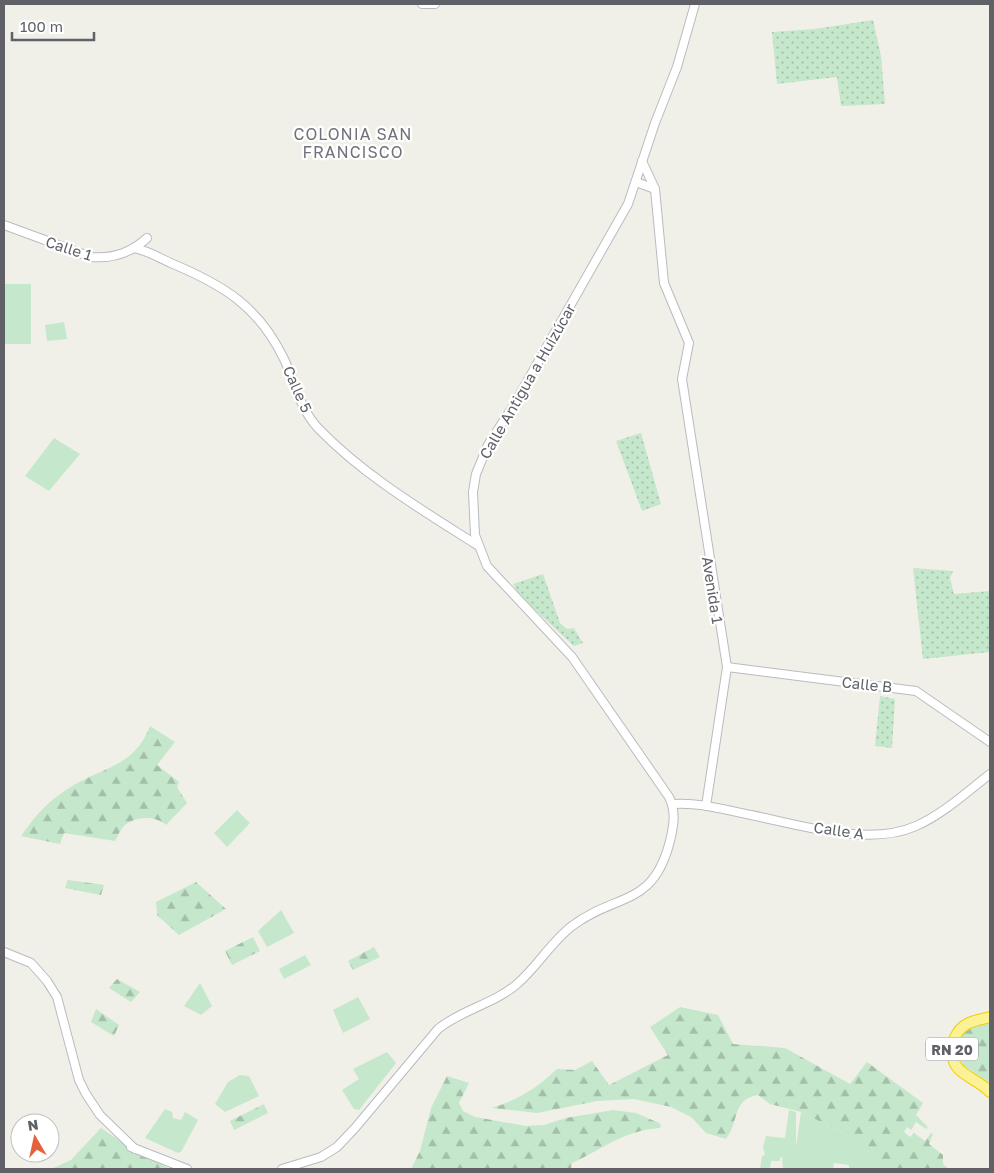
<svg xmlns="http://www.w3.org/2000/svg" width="994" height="1173" viewBox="0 0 994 1173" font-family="'Golos Text',sans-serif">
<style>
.grass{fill:#c5e7cb}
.forest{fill:url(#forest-firs)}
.park{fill:url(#park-dots)}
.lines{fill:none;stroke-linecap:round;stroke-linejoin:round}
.secondary-casing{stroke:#b9bbc1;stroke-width:10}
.highway-casing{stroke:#f3cd06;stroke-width:12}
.secondary{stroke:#fff;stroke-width:8}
.highway{stroke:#fbf195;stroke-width:10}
.labels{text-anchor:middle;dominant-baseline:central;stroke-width:4.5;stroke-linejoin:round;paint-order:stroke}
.shield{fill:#fff;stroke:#8f9095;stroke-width:1}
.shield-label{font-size:14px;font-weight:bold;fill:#5f6167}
.street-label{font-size:15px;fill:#5f6167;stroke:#fff}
.neighbourhood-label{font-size:16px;letter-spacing:1px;fill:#707379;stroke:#fff}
</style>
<defs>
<pattern id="forest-firs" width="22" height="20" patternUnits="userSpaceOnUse" patternTransform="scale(1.25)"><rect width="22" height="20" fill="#c5e7cb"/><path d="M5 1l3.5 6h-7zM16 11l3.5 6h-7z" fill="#a3bfa9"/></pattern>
<pattern id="park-dots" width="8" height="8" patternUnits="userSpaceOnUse" patternTransform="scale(1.25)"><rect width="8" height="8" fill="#c5e7cb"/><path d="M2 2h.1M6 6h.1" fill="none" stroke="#a3bfa9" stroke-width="1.8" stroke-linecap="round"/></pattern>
</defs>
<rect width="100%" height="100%" fill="#f1f0e8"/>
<g class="grass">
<rect x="4" y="284" width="27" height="60"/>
<polygon points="64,322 67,339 47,341 45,325"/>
<polygon points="54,438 80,454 49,491 25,476"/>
<polygon points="237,810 250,823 227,847 214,833"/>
<polygon points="281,910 294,933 267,947 258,931"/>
<polygon points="305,955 311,965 284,979 279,969"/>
<polygon points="200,983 212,1006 201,1015 184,1006"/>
<polygon points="358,997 370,1019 343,1033 333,1010"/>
<polygon points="387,1052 396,1063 359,1110 354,1109 342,1090 359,1079 353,1069"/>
<polygon points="240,1075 249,1076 259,1096 225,1112 215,1104 228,1082"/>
<polygon points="165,1109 172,1112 173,1118 181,1120 185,1112 198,1120 181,1152 178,1153 145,1138"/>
<polygon points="789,1110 796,1112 796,1147 801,1112 847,1135 889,1167 889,1169 849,1169 849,1165 834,1163 833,1169 783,1169 782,1156 779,1161 771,1161 770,1169 760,1169 762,1156 765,1155 763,1147 766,1136 785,1138"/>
</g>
<g class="forest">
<path d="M150,726L175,742L157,765L179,782L177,787L187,803L166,825C155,815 134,816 123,827C120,831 117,837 115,841L64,833L60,844L21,836C35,816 46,803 66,790C99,767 134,769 150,726Z"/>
<polygon points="68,879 68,880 104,885 101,895 65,888"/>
<polygon points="196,882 226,909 179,935 157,915 156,902"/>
<polygon points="253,937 260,951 232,965 225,951"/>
<polygon points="374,947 380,957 353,970 348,961"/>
<polygon points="117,979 140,992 131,1002 109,988"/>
<path d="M680,1007L718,1015L733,1044L785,1048L850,1084L867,1062L923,1103L916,1115L928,1127L926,1129L916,1122L911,1130L907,1127L904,1132L910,1137L914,1133L925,1141L931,1133L942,1139L933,1134L929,1144L943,1155V1164L949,1169H889V1167L847,1135L801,1112L770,1104L758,1095C731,1100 740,1121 726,1139L706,1133L691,1117L671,1107L634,1099L597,1101L537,1113L491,1108C518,1100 537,1088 557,1069L575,1070L592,1061L609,1085L668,1055L650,1027Z"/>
<polygon points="96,1009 119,1025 114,1036 91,1022"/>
<polygon points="990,1021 990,1083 964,1066 956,1053 960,1035 973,1025"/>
<path d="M447,1076L469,1083L459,1103L463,1111L475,1117L526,1126L544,1125L566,1118L613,1110L636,1113L659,1123L661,1125L660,1128C622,1131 605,1148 572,1163L571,1169H411L420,1151L431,1108Z"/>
<polygon points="264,1104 268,1113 234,1130 230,1121"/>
<polygon points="101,1128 132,1149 170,1169 51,1169 71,1160"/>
</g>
<g class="park">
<polygon points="873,20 881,56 885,104 841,106 837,77 777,84 772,32 815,29"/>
<polygon points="641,433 661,504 642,511 616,441"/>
<polygon points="913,568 953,571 950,578 954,594 990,591 990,652 923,659"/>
<polygon points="543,574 560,623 567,629 574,628 583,643 574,646 520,596 513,584"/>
<polygon points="880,696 895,699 892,748 875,746"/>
</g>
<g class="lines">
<defs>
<g id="secondary">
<polyline points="422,4 435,4"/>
<polyline points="642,161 655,189 664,283 689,343 682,379 727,667 706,806"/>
<polyline points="636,182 655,189"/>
<path d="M4,225L91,257C113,259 131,253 147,238"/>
<path d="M134,248C149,251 159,258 173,264C223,285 258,306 283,357C295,381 299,408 318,428C363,475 422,510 477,545"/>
<polyline points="727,667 916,691 990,742"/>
<path d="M673,804C700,802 725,810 751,815C800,825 869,847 916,826C943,814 967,792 990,774"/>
<polyline points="4,952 31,963 47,981 57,997 79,1080 86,1094 100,1115 135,1149"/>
<polyline points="131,1147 187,1169"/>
<path d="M282,1169L321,1157L337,1147L355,1128L438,1029C461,1010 494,1004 517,984C537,967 551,942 572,926C617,892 653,908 670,841C674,825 676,811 669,797L572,657L487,566L475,535L473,492L476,474L488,445L512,408L628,204L655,123L677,67L695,4"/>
</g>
<path id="highway" d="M990,1017C983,1019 974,1020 967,1024C951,1033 946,1059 961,1071C970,1079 982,1083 990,1092"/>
</defs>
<use href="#secondary" class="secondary-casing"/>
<use href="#highway" class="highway-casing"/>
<use href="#secondary" class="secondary"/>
<use href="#highway" class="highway"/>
</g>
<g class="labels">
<rect class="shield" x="926" y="1037.5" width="52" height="23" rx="4"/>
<g class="shield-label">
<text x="952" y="1049">RN 20</text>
</g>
<g class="street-label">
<text transform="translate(69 248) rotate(18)">Calle 1</text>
<text transform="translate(527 381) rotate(-60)">Calle Antigua a Huizúcar</text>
<text transform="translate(298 389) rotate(66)">Calle 5</text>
<text transform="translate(713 590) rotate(81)">Avenida 1</text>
<text transform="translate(867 684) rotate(6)">Calle B</text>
<text transform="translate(839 830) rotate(8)">Calle A</text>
</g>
<g class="neighbourhood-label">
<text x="353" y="134">COLONIA SAN<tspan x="353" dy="18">FRANCISCO</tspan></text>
</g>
</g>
<rect width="994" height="1173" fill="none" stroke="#5f6167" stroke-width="10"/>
<g transform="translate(35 1138) rotate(351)"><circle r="24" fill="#ffffff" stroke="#bfc0c2"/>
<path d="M0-4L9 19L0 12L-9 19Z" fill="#e66139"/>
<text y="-8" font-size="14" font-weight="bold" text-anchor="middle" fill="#5f6167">N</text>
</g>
<path d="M12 32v8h82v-8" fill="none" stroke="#5f6167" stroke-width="2.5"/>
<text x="20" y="32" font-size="15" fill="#5f6167" stroke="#ffffff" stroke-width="4" paint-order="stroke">100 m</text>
</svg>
